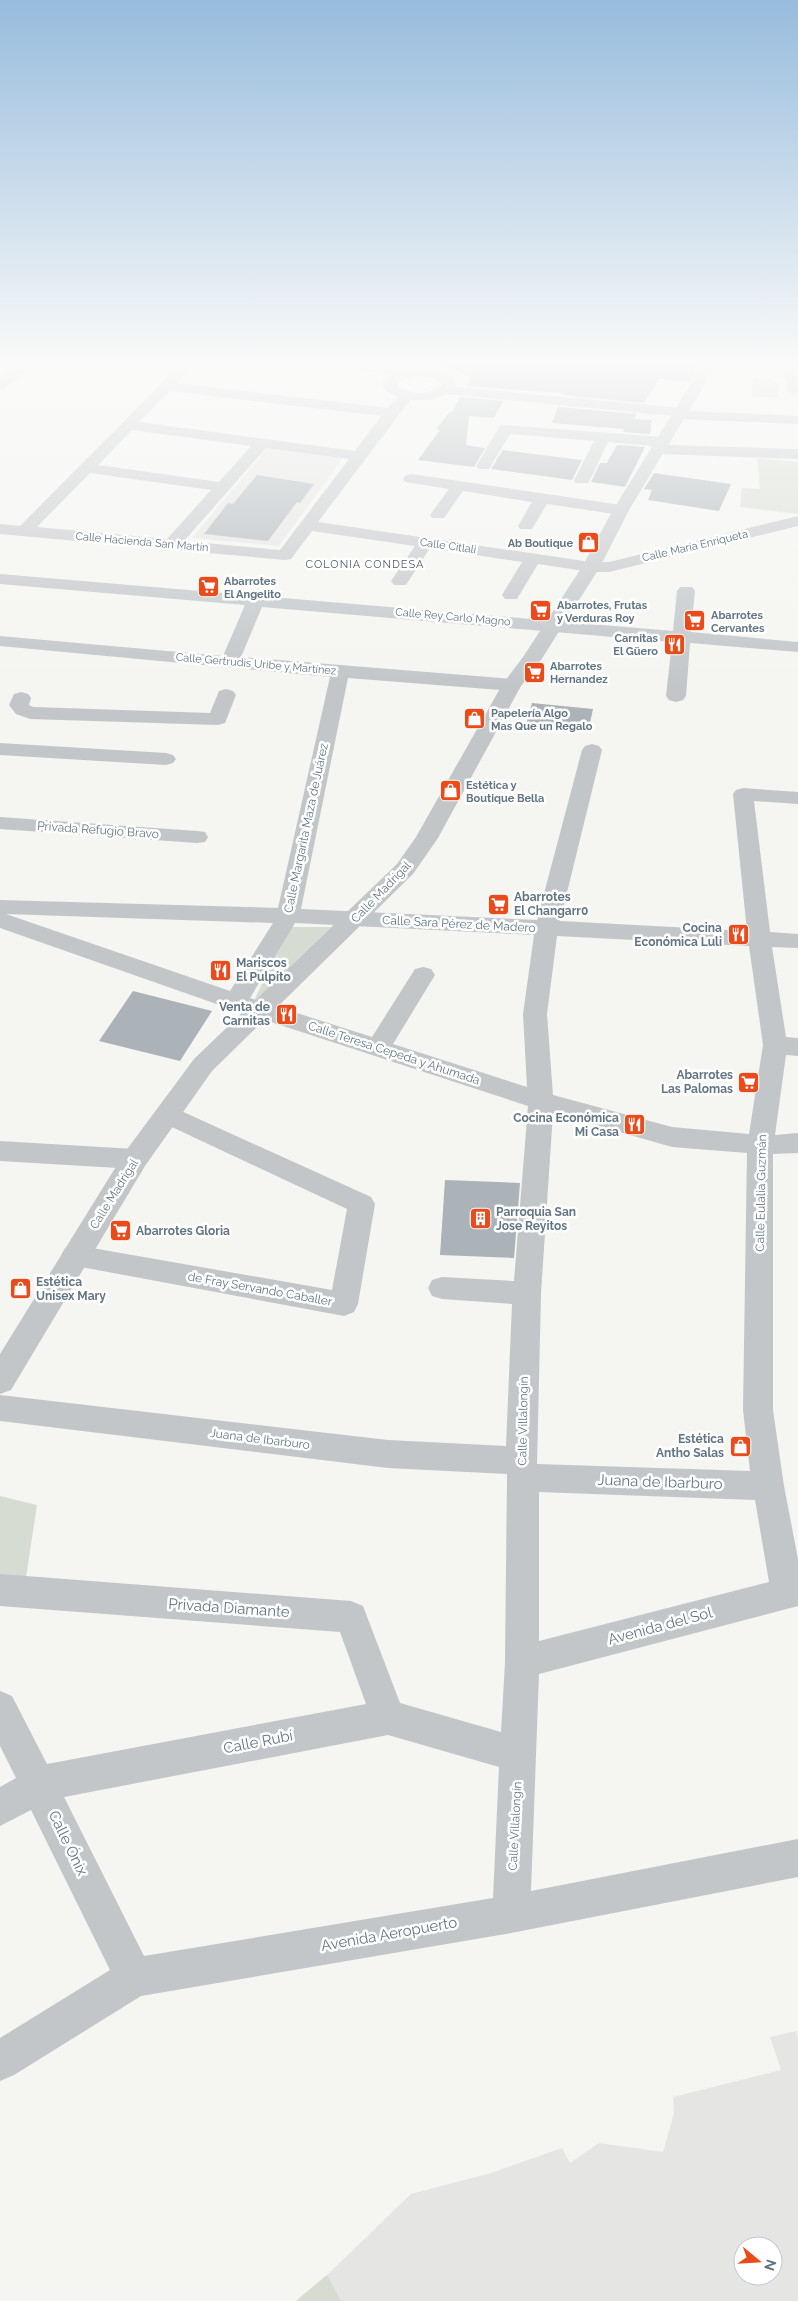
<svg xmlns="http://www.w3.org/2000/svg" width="798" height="2301" viewBox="0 0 798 2301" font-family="Raleway,sans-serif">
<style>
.built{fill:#e5e6e4;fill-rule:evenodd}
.green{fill:#d6dcd1}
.building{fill:#abb3b8}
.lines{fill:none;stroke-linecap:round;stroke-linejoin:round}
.minor{fill:#c2c6c9;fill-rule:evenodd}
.tertiary{fill:#c2c6c9;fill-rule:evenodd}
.labels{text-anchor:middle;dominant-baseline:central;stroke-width:5;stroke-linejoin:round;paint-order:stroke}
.far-street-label{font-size:11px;fill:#627583;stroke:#fff}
.far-poi-label{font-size:11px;font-weight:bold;fill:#627583;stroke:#fff;text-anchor:start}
.far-neighbourhood-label{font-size:11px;letter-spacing:1px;fill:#515e68;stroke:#fff}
.street-label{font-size:12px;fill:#627583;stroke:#fff}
.poi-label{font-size:12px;font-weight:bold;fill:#627583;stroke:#fff;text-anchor:start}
.near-street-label{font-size:15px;fill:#627583;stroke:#fff}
</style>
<rect width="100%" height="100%" fill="#f5f5f1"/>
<g class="built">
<polygon points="272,447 343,458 279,546 192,538 267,449"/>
<path d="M796,2031L798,2038V2301H296L327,2275L411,2194L491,2173L562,2148L570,2163L599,2143L663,2152L674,2113L673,2097L781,2070L770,2037ZM743,2246H773V2276H743Z"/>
</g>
<g class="green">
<polygon points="753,377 766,378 779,383 778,398 752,396"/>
<polygon points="757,458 798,462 798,514 740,507 742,488 760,489"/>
<polygon points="288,927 331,927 254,1001"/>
<polygon points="0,1496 37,1505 25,1584 0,1582"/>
<polygon points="327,2275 341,2301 296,2301"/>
</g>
<g class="building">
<polygon points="438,364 701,364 690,382 659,379 644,403 562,395 563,393 466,386 470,377"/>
<polygon points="460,397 503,401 494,418 469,416 466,445 485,448 474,467 418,460 440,430 436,429 450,412 452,412"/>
<polygon points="558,407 637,414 634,419 652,420 650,434 623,432 624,429 552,423"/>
<polygon points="617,445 645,447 625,487 591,482 600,463 607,463"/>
<polygon points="503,450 582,460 572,480 491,469"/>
<polygon points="654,473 731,484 719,511 648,500 652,490 644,489"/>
<polygon points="257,475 314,484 300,503 297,502 268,541 204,534 228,503 233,504"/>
<polygon points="532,703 593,709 588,732 526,725"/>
<polygon points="133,991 212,1011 180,1061 99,1041"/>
<polygon points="445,1180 520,1183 514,1258 440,1255"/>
</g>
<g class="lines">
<g class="minor">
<polygon points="19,364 29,364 31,366 5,388 0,389 0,378"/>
<path d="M181,364H195L177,383L387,408L398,397L386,391L382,383L391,374L338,368L333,367L331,364H372L433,369L448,374L457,384L455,387L682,408L689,411L798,416V424L680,419L673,416L447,394L430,400H410L318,522L591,562H609L798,516V526L609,572H591L538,564L517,599H505L502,595L522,562L430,548L406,585H394L391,581L415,546L312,531L291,559L285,560L0,534V524L20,526ZM412,376L433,377L443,384C430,397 411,394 397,386L398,381ZM170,391L381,416L355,451L139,422ZM132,430L251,446L219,482L98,465ZM266,448L349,459L280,550L184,541ZM90,473L211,490L167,539L37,527Z"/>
<polygon points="782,364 796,364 798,394 789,393 787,390"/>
<polygon points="505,425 663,437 668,439 671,442 669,445 798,449 798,459 659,454 654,452 651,449 654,446 608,442 590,480 588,483 576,483 574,480 594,441 510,434 489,469 479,469 476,466 500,426"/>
<polygon points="411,474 621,505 627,507 629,510 627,513 621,515 547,504 532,529 520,529 518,526 532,502 463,491 444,518 432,518 430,515 449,489 405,482 403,479 405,476"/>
<path d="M0,574L673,631L677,591L680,587H692L695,591L691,632L798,642V652L690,643L686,696L683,700L676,702L669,700L666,696L672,642L262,607L241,657L512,679L519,681L521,685L519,689L512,691L348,678L301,909L537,920L582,750L585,746L592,744L599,746L602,750L560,921L747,931L733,794L736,790L743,788L798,792V804L754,801L770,932L798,934V948L772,947L786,1037L798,1038V1056L786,1055L775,1135L798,1133V1153L773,1154V1410L784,1486L798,1559V1606L539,1674L531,1891L798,1839V1877L511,1933L141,1996L14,2075L0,2081V2038L110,1970L31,1810L0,1826V1787L16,1778L0,1746V1691L12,1696L47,1764L366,1704L340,1632L0,1606V1574L351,1601L363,1606L400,1703L501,1732L505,1662L507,1477V1474L388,1468L0,1421V1395L388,1440L506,1446L512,1304L442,1299L432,1296L428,1288L432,1280L442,1277L514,1281L528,1106L228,1008L0,928V900L278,908L330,677L0,646V636L223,656L245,605L0,584ZM6,914L273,923L230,991ZM295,923L534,935L523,1014L527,1087L393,1044L435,975L431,969L423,967L415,969L372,1037L250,998ZM557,936L749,946L763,1045L749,1134L672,1127L553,1095L547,1014ZM553,1113L672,1147L747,1153L743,1410L750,1471L537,1464L541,1293ZM539,1492L755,1500L769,1582L539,1641ZM388,1735L499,1767L493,1898L144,1956L64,1797Z"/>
<polygon points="226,689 233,691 236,695 225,723 218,725 30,719 16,714 9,705 14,694 21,692 28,694 31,698 29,705 33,707 210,713 219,691"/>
<polygon points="0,743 166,753 173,755 176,759 173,763 166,765 0,755"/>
<polygon points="0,817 197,831 205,832 208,837 205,842 197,843 0,829"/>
<polygon points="168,1105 371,1197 375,1204 358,1304 354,1312 344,1316 65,1264 61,1256 65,1248 75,1245 332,1290 347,1209 159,1121 155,1114 159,1107"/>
<polygon points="0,1141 135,1149 144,1152 148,1159 144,1166 135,1169 0,1161"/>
</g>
<polygon class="tertiary" points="703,364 717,364 629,510 600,567 541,660 521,686 438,838 413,874 212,1071 145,1166 11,1390 0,1394 0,1354 125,1152 194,1059 397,864 416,837 502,685 523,657 582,567 613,510"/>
</g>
<linearGradient id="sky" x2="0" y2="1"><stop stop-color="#97bcdd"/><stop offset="0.53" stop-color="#fafaf9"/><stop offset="1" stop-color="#fafaf9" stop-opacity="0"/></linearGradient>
<rect width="798" height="686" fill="url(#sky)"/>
<defs>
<symbol id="shop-square" viewBox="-11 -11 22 22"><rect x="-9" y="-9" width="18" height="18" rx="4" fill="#eb4a1a" stroke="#fff"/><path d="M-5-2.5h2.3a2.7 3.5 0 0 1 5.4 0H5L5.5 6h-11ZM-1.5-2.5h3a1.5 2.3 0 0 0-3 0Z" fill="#fff"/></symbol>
<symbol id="supermarket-square" viewBox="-11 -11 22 22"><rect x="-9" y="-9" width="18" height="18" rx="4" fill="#eb4a1a" stroke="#fff"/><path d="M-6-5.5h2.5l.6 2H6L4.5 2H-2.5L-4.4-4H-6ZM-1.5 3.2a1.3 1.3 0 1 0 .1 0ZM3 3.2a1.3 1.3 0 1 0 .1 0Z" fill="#fff"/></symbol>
<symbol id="restaurant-square" viewBox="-11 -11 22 22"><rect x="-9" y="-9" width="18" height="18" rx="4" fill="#eb4a1a" stroke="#fff"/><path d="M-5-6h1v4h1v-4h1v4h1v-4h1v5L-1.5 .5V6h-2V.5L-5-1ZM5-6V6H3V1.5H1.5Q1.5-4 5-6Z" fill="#fff"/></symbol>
<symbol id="building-square" viewBox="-11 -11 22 22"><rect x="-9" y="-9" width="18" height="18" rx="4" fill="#eb4a1a" stroke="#fff"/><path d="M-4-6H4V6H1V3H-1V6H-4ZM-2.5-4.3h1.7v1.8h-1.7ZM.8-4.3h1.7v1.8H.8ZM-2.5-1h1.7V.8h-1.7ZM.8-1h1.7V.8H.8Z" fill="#fff"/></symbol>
</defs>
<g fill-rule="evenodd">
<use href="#shop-square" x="576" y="530" width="25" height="25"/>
<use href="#supermarket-square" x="196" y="574" width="25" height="25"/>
<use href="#supermarket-square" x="528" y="598" width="25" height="25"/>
<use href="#supermarket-square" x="682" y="608" width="25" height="25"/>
<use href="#restaurant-square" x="662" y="632" width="25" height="25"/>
<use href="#supermarket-square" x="522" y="660" width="25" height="25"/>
<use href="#shop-square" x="462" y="706" width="25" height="25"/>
<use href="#shop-square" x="438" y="778" width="25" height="25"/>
<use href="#supermarket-square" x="486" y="892" width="25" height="25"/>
<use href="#restaurant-square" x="726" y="922" width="25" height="25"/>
<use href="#restaurant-square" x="208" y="958" width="25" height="25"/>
<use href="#restaurant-square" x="274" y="1002" width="25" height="25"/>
<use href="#supermarket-square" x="736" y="1070" width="25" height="25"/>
<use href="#restaurant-square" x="622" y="1112" width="25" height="25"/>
<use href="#building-square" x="468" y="1206" width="25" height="25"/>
<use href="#supermarket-square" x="108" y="1218" width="25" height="25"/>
<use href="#shop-square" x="8" y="1276" width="25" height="25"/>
<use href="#shop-square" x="728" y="1434" width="25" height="25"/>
</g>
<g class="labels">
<g class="far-street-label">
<text transform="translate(142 542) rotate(5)">Calle Hacienda San Martín</text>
<text transform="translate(448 546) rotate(8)">Calle Citlali</text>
<text transform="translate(695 546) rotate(-13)">Calle María Enriqueta</text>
<text transform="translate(453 617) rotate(5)">Calle Rey Carlo Magno</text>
<text transform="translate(256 664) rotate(5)">Calle Gertrudis Uribe y Martínez</text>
</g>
<g class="far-poi-label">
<text x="573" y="543" text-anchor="end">Ab Boutique</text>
<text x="224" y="581">Abarrotes<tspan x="224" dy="13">El Angelito</tspan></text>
<text x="557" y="605">Abarrotes, Frutas<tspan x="557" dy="13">y Verduras Roy</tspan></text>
<text x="711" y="615">Abarrotes<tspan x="711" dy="13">Cervantes</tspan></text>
<text x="658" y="638" text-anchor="end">Carnitas<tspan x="658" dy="13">El Güero</tspan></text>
<text x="550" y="666">Abarrotes<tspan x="550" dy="13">Hernandez</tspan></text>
<text x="491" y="713">Papelería Algo<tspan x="491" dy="13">Mas Que un Regalo</tspan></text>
<text x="466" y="785">Estética y<tspan x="466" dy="13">Boutique Bella</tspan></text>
</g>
<g class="far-neighbourhood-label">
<text x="365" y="564">COLONIA CONDESA</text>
</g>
<g class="street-label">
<text transform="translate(306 828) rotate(-78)">Calle Margarita Maza de Juárez</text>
<text transform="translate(98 830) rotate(4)">Privada Refugio Bravo</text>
<text transform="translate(381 892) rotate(-46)">Calle Madrigal</text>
<text transform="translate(459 924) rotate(3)">Calle Sara Pérez de Madero</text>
<text transform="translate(394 1053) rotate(18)">Calle Teresa Cepeda y Ahumada</text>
<text transform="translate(761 1193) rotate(-89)">Calle Eulalia Guzmán</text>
<text transform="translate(114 1194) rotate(-58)">Calle Madrigal</text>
<text transform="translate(260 1289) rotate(10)">de Fray Servando Caballer</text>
<text transform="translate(523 1421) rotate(-89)">Calle Villalongín</text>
<text transform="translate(260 1439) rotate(7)">Juana de Ibarburo</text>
<text transform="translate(515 1826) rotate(-87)">Calle Villalongín</text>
</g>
<g class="poi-label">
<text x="514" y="897">Abarrotes<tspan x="514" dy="14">El Changarr0</tspan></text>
<text x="722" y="928" text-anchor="end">Cocina<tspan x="722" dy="14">Económica Luli</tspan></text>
<text x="236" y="963">Mariscos<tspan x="236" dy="14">El Pulpito</tspan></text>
<text x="270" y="1007" text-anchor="end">Venta de<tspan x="270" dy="14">Carnitas</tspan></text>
<text x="733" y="1075" text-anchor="end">Abarrotes<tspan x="733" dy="14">Las Palomas</tspan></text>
<text x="619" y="1118" text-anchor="end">Cocina Económica<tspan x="619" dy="14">Mi Casa</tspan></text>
<text x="496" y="1212">Parroquia San<tspan x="496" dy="14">Jose Reyitos</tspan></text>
<text x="136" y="1231">Abarrotes Gloria</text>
<text x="36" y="1282">Estética<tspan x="36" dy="14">Unisex Mary</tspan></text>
<text x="724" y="1439" text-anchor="end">Estética<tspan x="724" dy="14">Antho Salas</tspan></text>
</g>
<g class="near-street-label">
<text transform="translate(660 1482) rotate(2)">Juana de Ibarburo</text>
<text transform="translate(229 1608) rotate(4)">Privada Diamante</text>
<text transform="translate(660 1626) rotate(-15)">Avenida del Sol</text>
<text transform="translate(258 1742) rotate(-11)">Calle Rubí</text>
<text transform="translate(68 1843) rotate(64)">Calle Ónix</text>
<text transform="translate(389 1934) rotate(-10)">Avenida Aeropuerto</text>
</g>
</g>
<g transform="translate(758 2261) rotate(108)"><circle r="24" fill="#ffffff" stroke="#c0c8cd"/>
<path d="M0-4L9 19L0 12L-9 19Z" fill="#eb4a1a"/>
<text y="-8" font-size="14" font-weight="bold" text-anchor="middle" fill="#627583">N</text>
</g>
</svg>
